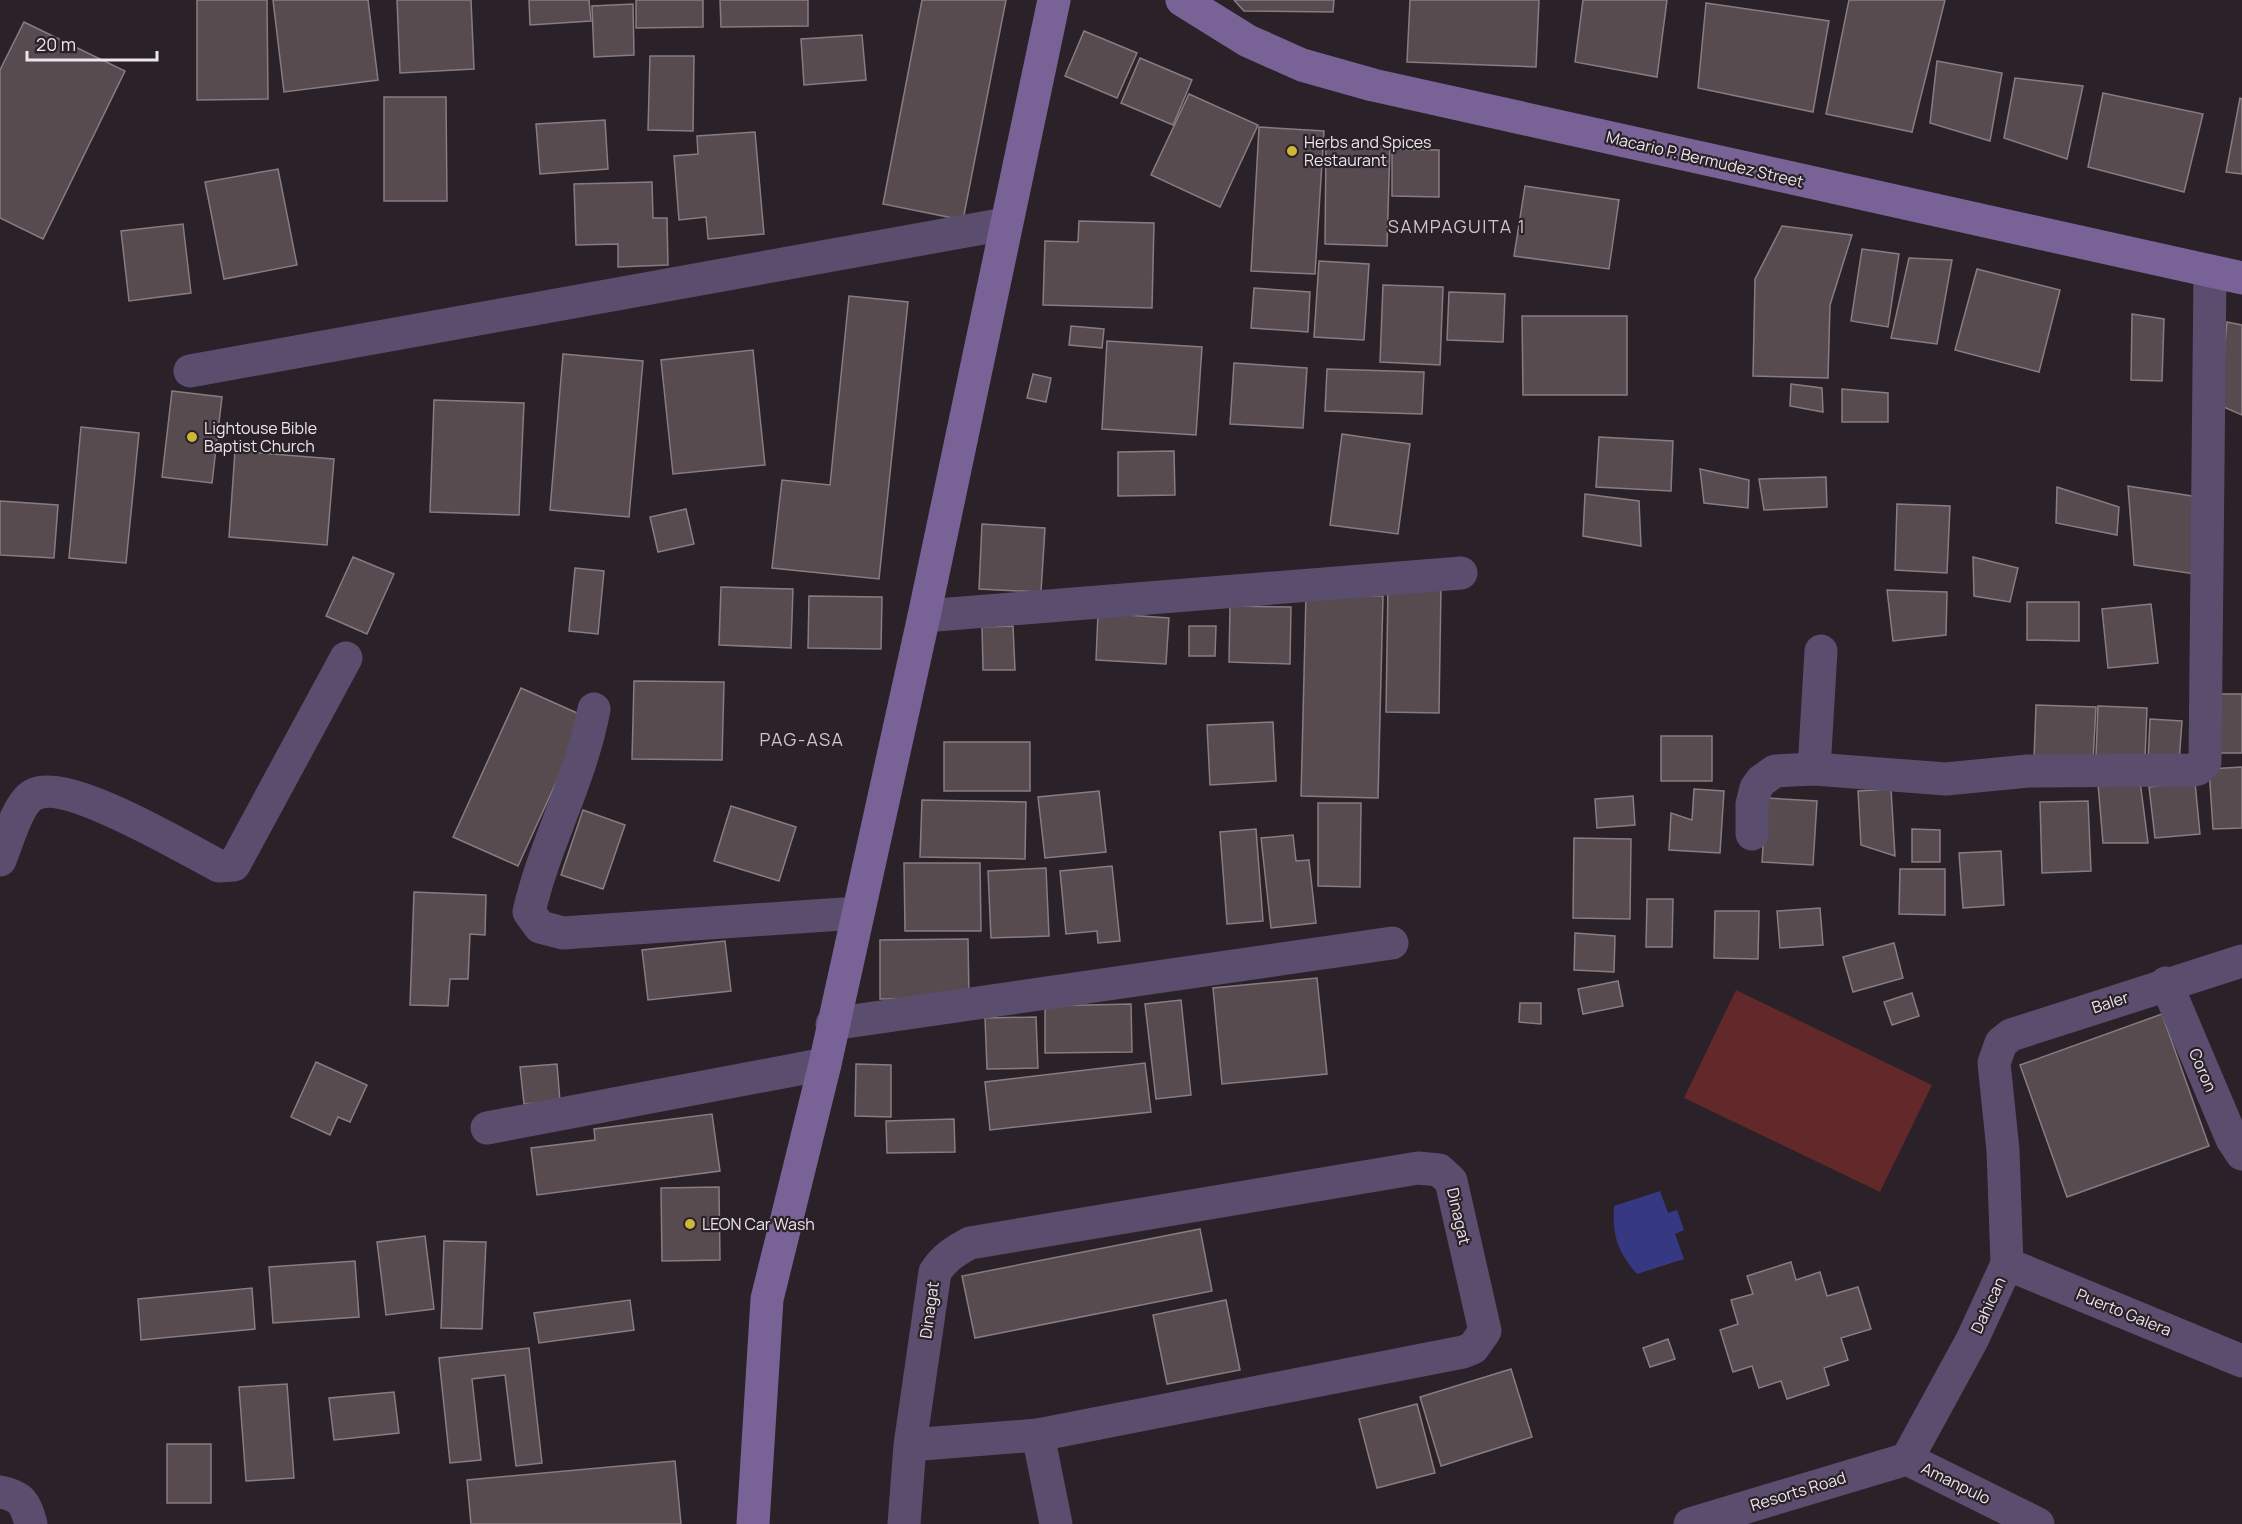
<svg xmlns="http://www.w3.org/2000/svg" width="2242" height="1524" viewBox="0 0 2242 1524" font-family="Manrope,sans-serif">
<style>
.green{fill:#632829}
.water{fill:#363982}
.building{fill:#584b50;stroke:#897c80;stroke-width:1.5}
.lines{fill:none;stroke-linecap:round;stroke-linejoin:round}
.street{stroke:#5b4d6d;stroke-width:33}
.secondary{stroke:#796396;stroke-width:33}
.poi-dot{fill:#ceb837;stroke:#2a2129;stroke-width:2}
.labels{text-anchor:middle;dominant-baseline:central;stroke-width:4.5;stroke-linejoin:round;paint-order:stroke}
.poi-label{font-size:16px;fill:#ece6eb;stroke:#2a2129;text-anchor:start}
.street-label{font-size:16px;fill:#ece6eb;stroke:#2a2129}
.neighbourhood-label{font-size:18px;letter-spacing:1.5px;fill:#d0c5ce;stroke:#2a2129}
</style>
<rect width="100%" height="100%" fill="#2a2129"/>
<polygon class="green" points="1736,990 1932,1085 1880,1192 1684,1098"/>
<path class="water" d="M1660,1191L1668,1213L1677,1210L1684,1230L1675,1234L1684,1259L1637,1274C1618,1252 1612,1236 1614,1206Z"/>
<g class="building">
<polygon points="197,0 267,0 268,99 197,100"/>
<polygon points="273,0 368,0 378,80 284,92"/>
<polygon points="397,0 471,0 474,69 400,73"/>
<polygon points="529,0 589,0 591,21 530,25"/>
<polygon points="636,0 703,0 703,27 636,28"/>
<polygon points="720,0 808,0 808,26 721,27"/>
<polygon points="922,0 1006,0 963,220 883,204"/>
<polygon points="1234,0 1334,0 1333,12 1244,11"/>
<polygon points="1410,0 1539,0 1536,67 1407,62"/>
<polygon points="1583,0 1667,0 1657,77 1575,62"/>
<polygon points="1849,0 1945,0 1912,132 1826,114"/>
<polygon points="1706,3 1829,21 1813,112 1698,88"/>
<polygon points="633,4 634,55 594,57 592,6"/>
<polygon points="24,22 125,71 43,239 0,218 0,70"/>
<polygon points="1084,31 1137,53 1117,98 1065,76"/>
<polygon points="862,35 866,80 804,85 801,39"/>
<polygon points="650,56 694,56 693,131 648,130"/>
<polygon points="1140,58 1192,80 1173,125 1121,103"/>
<polygon points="1937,61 2002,73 1990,141 1930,123"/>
<polygon points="2015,78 2083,86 2067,159 2004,138"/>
<polygon points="2103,93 2203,114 2184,192 2088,167"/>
<polygon points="1189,94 1258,125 1220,207 1151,175"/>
<polygon points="384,97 446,97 447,201 384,201"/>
<polygon points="2240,98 2242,99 2242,174 2226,172"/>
<polygon points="605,120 608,169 540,174 536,124"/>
<polygon points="1259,127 1324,131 1315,274 1251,271"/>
<polygon points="755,132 764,234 708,239 706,217 679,220 674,156 698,154 697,136"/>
<polygon points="1326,145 1390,146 1387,246 1325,244"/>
<polygon points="1392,149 1439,150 1439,197 1392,196"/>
<polygon points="278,169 297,265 224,279 205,182"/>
<polygon points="652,182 653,218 667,218 668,265 618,267 618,244 576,245 574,184"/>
<polygon points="1525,186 1619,200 1609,269 1514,256"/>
<polygon points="1079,221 1154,223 1152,308 1043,305 1045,241 1078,242"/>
<polygon points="183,224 191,293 129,301 121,231"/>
<polygon points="1782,226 1852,235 1830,305 1828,378 1753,376 1755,279"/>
<polygon points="1862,249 1899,254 1888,327 1851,321"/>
<polygon points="1909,258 1952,260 1937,344 1891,338"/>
<polygon points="1319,261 1369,264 1364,340 1314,337"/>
<polygon points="1977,269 2060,290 2039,372 1955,350"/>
<polygon points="1383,285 1443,287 1440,365 1380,362"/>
<polygon points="1254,288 1310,292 1308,332 1251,328"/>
<polygon points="1449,292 1505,294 1503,342 1447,340"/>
<polygon points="849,296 908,302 879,579 772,568 782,480 830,485"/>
<polygon points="2132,314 2164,319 2162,381 2131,380"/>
<polygon points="1522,316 1627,316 1627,395 1523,395"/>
<polygon points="2227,322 2242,325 2242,415 2219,405"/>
<polygon points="1071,326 1104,329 1102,348 1069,345"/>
<polygon points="1107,341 1202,347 1196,435 1102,429"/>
<polygon points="753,350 765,465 673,474 661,360"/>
<polygon points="563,354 643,361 629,517 550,510"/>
<polygon points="1234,363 1307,368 1303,428 1230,424"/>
<polygon points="1327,369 1424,372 1422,414 1325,411"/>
<polygon points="1033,374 1051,378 1046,402 1027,398"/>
<polygon points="1791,384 1822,388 1823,412 1790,406"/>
<polygon points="1842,389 1888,393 1888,422 1842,422"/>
<polygon points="172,391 222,397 212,483 162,477"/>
<polygon points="434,400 524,403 519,515 430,512"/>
<polygon points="81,427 139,433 126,563 69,558"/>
<polygon points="1342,434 1410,444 1398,534 1330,525"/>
<polygon points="1599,437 1673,441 1671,491 1596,487"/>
<polygon points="235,451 334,459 327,545 229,537"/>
<polygon points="1174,451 1175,495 1118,496 1118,452"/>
<polygon points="1700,469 1749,480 1748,508 1704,503"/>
<polygon points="1826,477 1827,507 1764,510 1759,479"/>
<polygon points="2128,486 2198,497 2195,574 2134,565"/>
<polygon points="2057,487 2119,507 2117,535 2056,523"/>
<polygon points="1585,494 1639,501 1641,546 1583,536"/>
<polygon points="0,501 58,505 54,558 0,555"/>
<polygon points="1897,504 1950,506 1947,573 1895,570"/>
<polygon points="686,509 694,544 658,552 650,517"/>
<polygon points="982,524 1045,528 1041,592 979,589"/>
<polygon points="353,557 394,574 367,634 326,616"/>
<polygon points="1973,557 2018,568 2010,602 1974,596"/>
<polygon points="575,568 604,571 598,634 569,631"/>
<polygon points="1388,586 1441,587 1439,713 1386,712"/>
<polygon points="721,587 793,589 791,648 719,645"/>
<polygon points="1887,590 1947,592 1946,635 1893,641"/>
<polygon points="1306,595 1383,596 1378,798 1301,796"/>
<polygon points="809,596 882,597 881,649 808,648"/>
<polygon points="2027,602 2079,602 2079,641 2027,640"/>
<polygon points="2151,604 2158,663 2108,668 2102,609"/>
<polygon points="1230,606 1291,607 1290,664 1229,662"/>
<polygon points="1098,613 1169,618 1166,664 1096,660"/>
<polygon points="1013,626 1015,670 983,670 982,627"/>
<polygon points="1189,626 1216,626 1215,656 1189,656"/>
<polygon points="634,681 724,682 722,760 632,759"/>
<polygon points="521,688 586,717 518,866 453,837"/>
<rect x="2215" y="694" width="27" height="59"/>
<polygon points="2036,705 2096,707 2093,761 2034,759"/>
<polygon points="2098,706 2147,708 2145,758 2096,756"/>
<polygon points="2150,719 2182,721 2179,763 2148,761"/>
<polygon points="1273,722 1276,781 1210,785 1207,725"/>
<rect x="1661" y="736" width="51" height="45"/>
<rect x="944" y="742" width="86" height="49"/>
<polygon points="2242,767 2242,828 2213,829 2209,769"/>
<polygon points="2140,781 2148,843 2103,843 2098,784"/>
<polygon points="2195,782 2200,834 2155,838 2149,787"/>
<polygon points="1694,789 1724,791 1720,853 1669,850 1671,813 1692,820"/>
<polygon points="1891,789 1895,856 1861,845 1858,791"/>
<polygon points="1099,791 1106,852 1045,858 1038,797"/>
<polygon points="1633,796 1635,825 1597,828 1595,799"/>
<polygon points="1766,798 1817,801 1813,865 1762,862"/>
<polygon points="922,800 1026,802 1025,859 920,857"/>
<polygon points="2088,801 2091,871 2042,873 2040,802"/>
<polygon points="1318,803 1361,803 1360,887 1318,886"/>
<polygon points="731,806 796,827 779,881 714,861"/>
<polygon points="583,810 625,825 603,889 561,875"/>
<polygon points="1256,829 1263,921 1227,924 1220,832"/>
<polygon points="1912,829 1940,830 1940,862 1912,862"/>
<polygon points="1293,835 1296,861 1309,860 1316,923 1271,928 1261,838"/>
<polygon points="1574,838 1631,839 1630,919 1573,918"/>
<polygon points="2001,851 2004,905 1963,908 1959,853"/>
<polygon points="904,863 980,863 981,931 905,931"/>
<polygon points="1112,866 1120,941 1098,943 1097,931 1066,934 1060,871"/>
<polygon points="1046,868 1049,936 991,938 988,871"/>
<polygon points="1900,869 1945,869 1945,915 1899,914"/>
<polygon points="414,892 486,895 485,935 470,934 468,979 450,979 448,1006 410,1005"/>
<polygon points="1647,899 1673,899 1672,947 1646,947"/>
<polygon points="1820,908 1823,945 1780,948 1777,911"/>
<polygon points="1715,911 1759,911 1758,959 1714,958"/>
<polygon points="1575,933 1615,936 1614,972 1574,970"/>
<polygon points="968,939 969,998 880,999 880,940"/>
<polygon points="725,941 731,991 648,1000 642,950"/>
<polygon points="1894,943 1903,978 1853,992 1843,957"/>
<polygon points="1317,978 1327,1074 1222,1084 1213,988"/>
<polygon points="1618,981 1623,1006 1583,1014 1578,989"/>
<polygon points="1912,993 1919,1016 1892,1025 1884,1002"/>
<polygon points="1181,1000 1191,1095 1156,1099 1145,1004"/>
<polygon points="1520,1003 1541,1003 1541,1024 1519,1022"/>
<polygon points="1131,1004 1132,1052 1045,1053 1045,1006"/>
<polygon points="2162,1014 2209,1146 2067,1197 2020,1065"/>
<polygon points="1036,1017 1038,1068 987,1069 985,1018"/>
<polygon points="316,1062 367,1085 350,1122 338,1117 330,1135 291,1117"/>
<polygon points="1145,1063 1151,1112 990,1130 985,1082"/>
<polygon points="557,1064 560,1101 524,1104 520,1067"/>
<polygon points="856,1064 891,1065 891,1117 855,1116"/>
<polygon points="712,1114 720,1171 537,1195 531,1148 595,1140 594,1129"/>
<polygon points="954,1119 955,1152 887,1153 886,1121"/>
<polygon points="719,1187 720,1260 662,1261 661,1188"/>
<polygon points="1200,1229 1212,1291 975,1338 962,1276"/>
<polygon points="425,1236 434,1309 386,1315 377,1242"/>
<polygon points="444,1241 486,1242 482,1329 441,1328"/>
<polygon points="355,1261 359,1317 273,1323 269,1267"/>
<polygon points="1791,1262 1796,1280 1820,1272 1827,1296 1858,1287 1871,1329 1841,1338 1848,1360 1824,1368 1829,1385 1787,1399 1781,1381 1759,1388 1752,1366 1733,1372 1720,1330 1738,1324 1731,1300 1753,1294 1747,1276"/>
<polygon points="252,1288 255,1329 141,1340 138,1299"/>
<polygon points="630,1300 634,1330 539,1343 534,1313"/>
<polygon points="1226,1300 1240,1370 1167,1384 1153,1315"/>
<polygon points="1668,1339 1675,1359 1650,1367 1643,1348"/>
<polygon points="529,1348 542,1463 516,1466 505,1375 472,1379 481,1460 450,1463 439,1358"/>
<polygon points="1511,1369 1532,1437 1441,1466 1420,1397"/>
<polygon points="287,1384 294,1478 246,1481 239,1387"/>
<polygon points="394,1392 399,1433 334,1440 329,1398"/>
<polygon points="1417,1404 1435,1473 1377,1488 1359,1419"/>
<rect x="167" y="1444" width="44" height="59"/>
<polygon points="675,1461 681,1524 471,1524 467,1480"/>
</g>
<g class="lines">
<g class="street">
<polyline points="190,371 1005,224"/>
<polyline points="924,616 1461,573"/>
<path d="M594,709C581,780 545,842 529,912L540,927L563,933L857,913"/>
<polyline points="1814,769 1821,651"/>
<polyline points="1752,834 1752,804 1756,788 1761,781 1775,771 1814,769 1946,779 2028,771 2193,770 2198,769 2205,762 2210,271"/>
<path d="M0,860C7,843 18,803 33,795C65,776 186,849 219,866L234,865L346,658"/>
<polyline points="2166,983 2232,1139 2242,1154"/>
<polyline points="832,1024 1392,943"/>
<polyline points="487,1128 825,1064"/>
<polyline points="2007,1264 2242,1361"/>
<polyline points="1038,1435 1056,1524"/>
<polyline points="1907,1459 1972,1340 2007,1264 2003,1150 1994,1063 2001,1043 2011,1035 2242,961"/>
<polyline points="1907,1459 2038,1524"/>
<path d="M0,1492C22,1496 25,1503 31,1524"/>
<path d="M904,1524L910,1445L935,1272C944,1258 955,1251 970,1243L1418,1168L1439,1170L1451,1181L1485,1331L1473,1348L1463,1352L1038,1435L910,1445"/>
<polyline points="1690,1524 1907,1459"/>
</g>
<g class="secondary">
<polyline points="1182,0 1248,41 1302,65 1373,85 2242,278"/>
<polyline points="753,1524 767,1299 825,1064 924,616 1054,0"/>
</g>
</g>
<g class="poi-dot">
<circle cx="1292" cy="151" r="6"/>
<circle cx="192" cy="437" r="6"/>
<circle cx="690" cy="1224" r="6"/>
</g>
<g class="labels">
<g class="poi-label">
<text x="1304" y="142">Herbs and Spices<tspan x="1304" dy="18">Restaurant</tspan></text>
<text x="204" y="428">Lightouse Bible<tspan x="204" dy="18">Baptist Church</tspan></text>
<text x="702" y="1224">LEON Car Wash</text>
</g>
<g class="street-label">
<text transform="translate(1705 159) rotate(13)">Macario P. Bermudez Street</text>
<text transform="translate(2110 1002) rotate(-18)">Baler</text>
<text transform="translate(2203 1070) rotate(67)">Coron</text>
<text transform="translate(1459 1216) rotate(77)">Dinagat</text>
<text transform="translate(1988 1305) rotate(-65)">Dahican</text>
<text transform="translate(929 1310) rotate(-82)">Dinagat</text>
<text transform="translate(2124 1312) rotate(22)">Puerto Galera</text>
<text transform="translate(1956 1483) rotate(26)">Amanpulo</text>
<text transform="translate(1798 1491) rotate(-17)">Resorts Road</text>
</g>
<g class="neighbourhood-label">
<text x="1457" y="226">SAMPAGUITA 1</text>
<text x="802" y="739">PAG-ASA</text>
</g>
</g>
<path d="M27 51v9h130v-9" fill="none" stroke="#ece6eb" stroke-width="3"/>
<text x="36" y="51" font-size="18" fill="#ece6eb" stroke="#2a2129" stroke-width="4.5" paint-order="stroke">20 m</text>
</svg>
